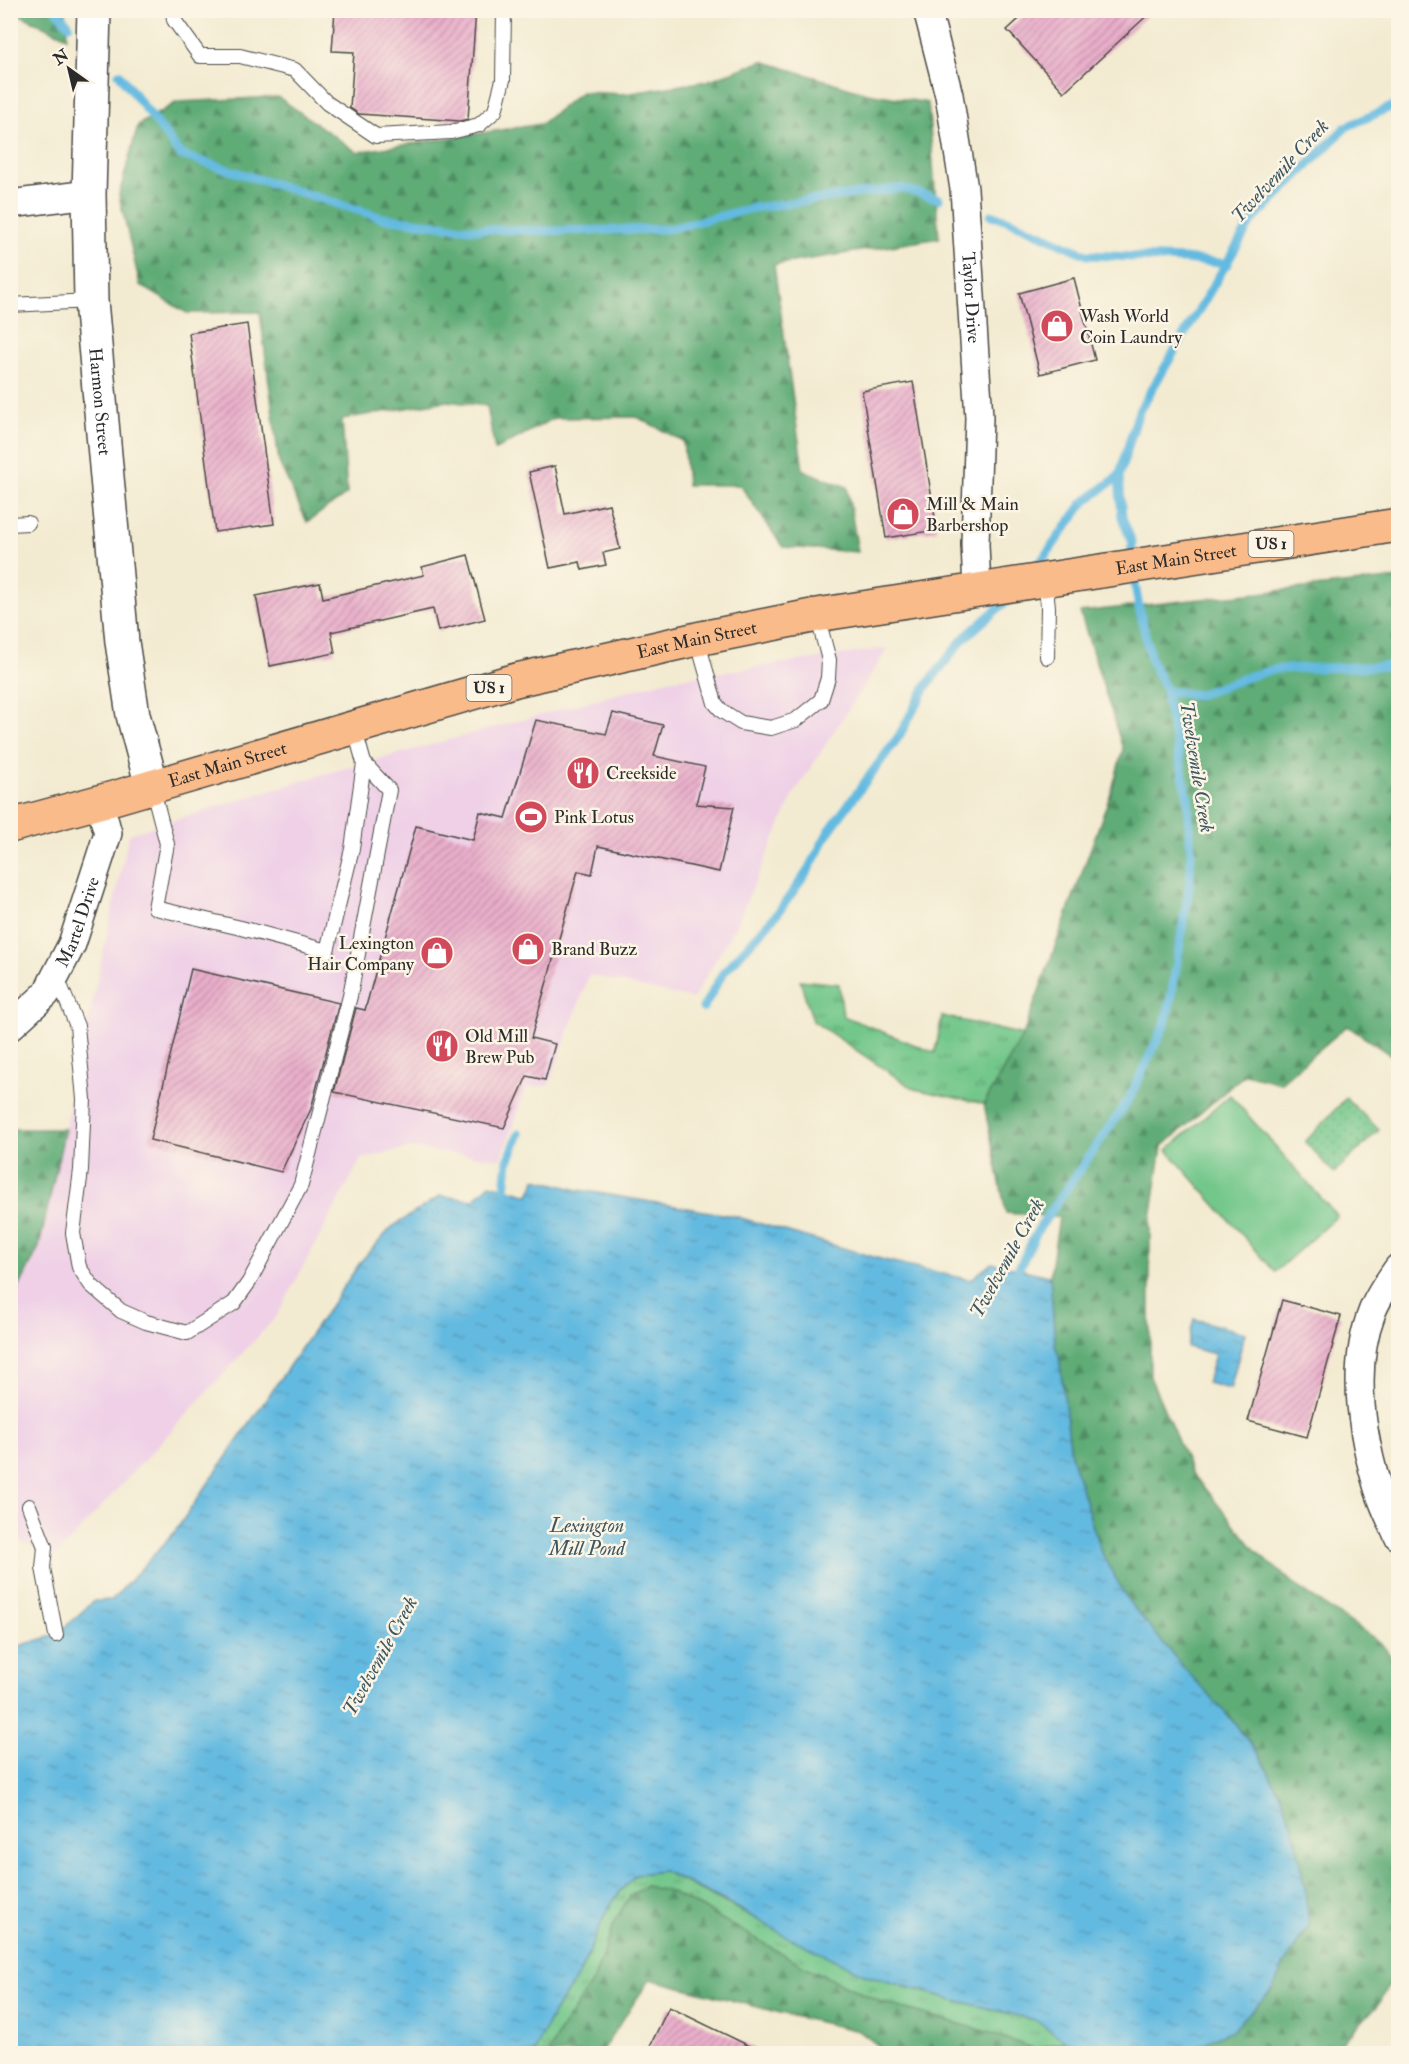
<svg xmlns="http://www.w3.org/2000/svg" width="1409" height="2064" viewBox="0 0 1409 2064" font-family="'IM FELL Double Pica',serif">
<style>
.built{fill:#efd0e7}
.grass{fill:url(#grass-tufts);stroke:#4f795b;stroke-width:1.5}
.forest{fill:url(#forest-firs);stroke:#446c51;stroke-width:1.5}
.park{fill:url(#park-dots);stroke:#4f795b;stroke-width:1.5}
.garden{fill:#73c78b;stroke:#4f795b;stroke-width:1.5}
.water{fill:url(#water-ripples);stroke:#487286;stroke-width:1.5}
.lines{fill:none;stroke-linecap:round;stroke-linejoin:round}
.stream{stroke:#64bae0;stroke-width:9}
.building{fill:url(#building-hatch)}
.service-casing{stroke:#494844;stroke-width:16}
.minor-casing{stroke:#494844;stroke-width:30}
.tertiary-casing{stroke:#494844;stroke-width:36}
.primary-casing{stroke:#494844;stroke-width:36}
.service{stroke:#fff;stroke-width:14}
.minor{stroke:#fff;stroke-width:27}
.tertiary{stroke:#fff;stroke-width:33}
.primary{stroke:#fabb8b;stroke-width:33}
.labels{text-anchor:middle;dominant-baseline:central;stroke-width:5;stroke-linejoin:round;paint-order:stroke}
.shield{fill:#fcf5e5;stroke:#6a6863;stroke-width:1.5}
.shield-label{font-size:16px;font-weight:bold;fill:#2b2b2b}
.street-label{font-size:18px;fill:#2b2b2b;stroke:#fcf5e5}
.poi-label{font-size:18px;fill:#2b2b2b;stroke:#fcf5e5;text-anchor:start}
.water-label{font-size:20px;font-style:italic;fill:#3c5661;stroke:#fcf5e5}
</style>
<defs>
<pattern id="grass-tufts" width="24" height="20" patternUnits="userSpaceOnUse" patternTransform="scale(1.5)"><rect width="24" height="20" fill="#73c78b"/><path d="M3 7l-1-3M5 7V3M7 7l1-3M15 17l-1-3M17 17v-4M19 17l1-3" fill="none" stroke="#5fa272"/></pattern>
<pattern id="forest-firs" width="22" height="20" patternUnits="userSpaceOnUse" patternTransform="scale(1.5)"><rect width="22" height="20" fill="#5eac77"/><path d="M5 1l3.5 6h-7zM16 11l3.5 6h-7z" fill="#4e8c62"/></pattern>
<pattern id="park-dots" width="8" height="8" patternUnits="userSpaceOnUse" patternTransform="scale(1.5)"><rect width="8" height="8" fill="#73c78b"/><path d="M2 2h.1M6 6h.1" fill="none" stroke="#5fa272" stroke-width="1.8" stroke-linecap="round"/></pattern>
<pattern id="water-ripples" width="26" height="14" patternUnits="userSpaceOnUse" patternTransform="scale(1.5)"><rect width="26" height="14" fill="#64bae0"/><path d="M2 4q2-2 4 0t4 0M15 11q2-2 4 0t4 0" fill="none" stroke="#5397b6"/></pattern>
<pattern id="building-hatch" width="6" height="6" patternUnits="userSpaceOnUse" patternTransform="scale(1.5)"><rect width="6" height="6" fill="#eaafcb"/><path d="M-1 1l2-2M0 6l6-6M5 7l2-2" fill="none" stroke="#be8fa5"/></pattern>
</defs>
<rect width="100%" height="100%" fill="#fcf5e5"/>
<filter id="ink" filterUnits="userSpaceOnUse"><feTurbulence type="fractalNoise" baseFrequency=".0167" numOctaves="2"/><feDisplacementMap in="SourceGraphic" scale="12" xChannelSelector="R" yChannelSelector="G"/><feConvolveMatrix kernelMatrix="1 2 1 2 8 2 1 2 1" color-interpolation-filters="sRGB"/></filter>
<filter id="wash" filterUnits="userSpaceOnUse"><feTurbulence type="fractalNoise" baseFrequency=".008" numOctaves="4" result="noise"/><feDisplacementMap in="SourceGraphic" scale="24" xChannelSelector="R" yChannelSelector="G"/><feGaussianBlur stdDeviation="1.35" result="paint"/><feColorMatrix in="noise" values="0 0 0 0 0 0 0 0 0 0 0 0 0 0 0 0 0 1.4 0 .05"/><feComposite in="paint" operator="in"/></filter>
<g filter="url(#wash)">
<rect width="100%" height="100%" fill="#f3ebd1"/>
<polygon class="built" points="888,648 794,794 736,925 693,999 589,975 549,1085 526,1088 501,1159 410,1148 361,1159 277,1316 54,1558 11,1536 10,1304 39,1247 129,834 317,776 668,680"/>
<g class="grass">
<polygon points="800,980 839,984 843,1016 935,1053 942,1016 1023,1035 984,1104 914,1089 813,1021"/>
<polygon points="663,1871 868,1976 955,2000 1035,2020 1066,2041 1035,2049 984,2031 884,2003 809,1969 630,1896 616,1919 594,1979 549,2053 534,2054 553,2013 579,1975 606,1912 620,1891 637,1874"/>
</g>
<g class="forest">
<polygon points="12,11 66,11 67,37"/>
<polygon points="762,61 867,93 928,103 939,238 774,265 803,470 847,487 858,552 783,547 740,485 687,485 683,441 637,417 554,418 495,450 487,406 447,401 342,419 347,494 307,522 279,462 260,312 187,313 140,285 119,195 138,125 177,102 278,97 357,152 541,124 581,92 625,94 707,81"/>
<polygon points="1398,578 1398,1060 1347,1026 1280,1083 1245,1074 1162,1147 1150,1225 1150,1377 1192,1473 1257,1552 1299,1588 1380,1642 1398,1665 1398,1967 1381,2001 1333,2053 1183,2053 1232,2030 1273,1989 1285,1962 1309,1926 1305,1890 1292,1823 1283,1801 1261,1758 1231,1719 1184,1669 1128,1602 1100,1550 1071,1455 1059,1357 1055,1346 1050,1276 1059,1217 1006,1213 984,1104 1023,1035 1112,790 1123,749 1080,612"/>
<polygon points="11,1129 65,1129 39,1247 11,1304"/>
<polygon points="646,1886 667,1891 699,1906 809,1969 884,2003 984,2031 1035,2049 1066,2041 1109,2053 888,2053 859,2031 788,2015 650,1979 605,2046 603,2053 548,2054 558,2034 594,1979 616,1919 630,1896"/>
</g>
<polygon class="park" points="1346,1098 1379,1130 1334,1173 1305,1142"/>
<polygon class="garden" points="1230,1095 1337,1216 1275,1272 1167,1150"/>
<g class="water">
<polygon points="536,1179 574,1189 734,1216 884,1260 970,1280 992,1263 1050,1276 1055,1345 1059,1356 1071,1455 1100,1550 1129,1602 1184,1668 1231,1719 1261,1758 1283,1801 1292,1823 1305,1890 1309,1925 1285,1962 1273,1989 1232,2030 1183,2053 1109,2053 1066,2041 1035,2020 955,2000 868,1976 782,1934 729,1903 663,1871 637,1874 620,1891 606,1912 579,1975 553,2013 534,2053 11,2053 10,1653 22,1645 56,1635 94,1601 112,1600 174,1533 362,1260 392,1227 440,1196 473,1200 490,1184 529,1195"/>
<polygon points="1194,1319 1245,1333 1230,1389 1207,1383 1215,1354 1187,1347"/>
</g>
<g class="lines">
<g class="stream">
<polyline points="56,10 69,25"/>
<polyline points="119,74 181,155 383,218 471,229 552,231 668,229 753,208 901,188 939,199"/>
<polyline points="991,215 1008,220 1087,255 1185,259 1228,264"/>
<polyline points="1032,574 1083,503 1119,476"/>
<polyline points="1167,691 1198,695 1253,675 1277,669 1398,666"/>
<polyline points="703,1008 723,973 777,914 807,872 829,831 899,736 927,685 963,639 1013,595"/>
<polyline points="505,1189 508,1161 519,1134"/>
<polyline points="1013,1280 1038,1230 1129,1099 1165,1024 1171,998 1190,882 1191,854 1188,798 1167,701 1167,691 1152,663 1139,608 1131,561 1132,543 1122,517 1119,476 1139,411 1251,222 1346,127 1398,104"/>
</g>
</g>
<g id="blocks">
<g class="building">
<polygon points="335,10 476,10 468,119 460,121 359,114 350,108 354,52 332,51"/>
<polygon points="1029,10 1153,10 1064,92 1007,30"/>
<polygon points="1074,278 1095,360 1040,374 1019,293"/>
<polygon points="247,324 274,524 215,532 189,333"/>
<polygon points="913,382 937,530 886,538 862,391"/>
<polygon points="555,466 565,514 609,504 620,549 603,553 606,565 582,570 580,562 550,568 529,472"/>
<polygon points="468,555 485,619 438,631 433,609 331,632 335,653 270,666 256,596 320,583 323,598 424,575 422,567"/>
<polygon points="613,713 663,725 654,756 705,767 696,804 734,807 719,872 598,846 592,874 578,871 531,1038 555,1044 545,1080 527,1076 504,1128 334,1092 356,1008 365,1010 416,826 473,840 480,812 506,818 536,720 606,734"/>
<polygon points="191,969 339,1003 311,1109 281,1172 150,1140"/>
<polygon points="1282,1300 1341,1316 1307,1437 1248,1421"/>
<polygon points="669,2007 766,2054 646,2054"/>
</g>
</g>
</g>
<g filter="url(#ink)">
<use href="#blocks" fill-opacity="0" stroke="#494844" stroke-width="1.5"/>
<g class="lines">
<defs>
<g id="service">
<polyline points="173,10 174,20 200,56 240,56 295,70 327,103 376,136 451,132 479,125 495,111 503,80 504,10"/>
<polyline points="10,305 91,301"/>
<polyline points="10,524 28,523"/>
<polyline points="1045,579 1048,607 1047,657"/>
<polyline points="697,639 715,703 722,711 741,723 771,728 796,720 821,700 828,678 829,660 817,615"/>
<polyline points="152,786 167,844 155,908 241,928 327,951 352,849 364,763 354,727"/>
<polyline points="56,975 77,1026 84,1099 81,1170 73,1233 79,1267 91,1285 121,1311 146,1322 187,1333 234,1303 249,1282 301,1185 350,996 389,790 364,763"/>
<polyline points="29,1506 45,1547 43,1568 56,1635"/>
</g>
<g id="minor">
<path id="s1" d="M926,10L929,17L949,95L964,189L979,417L975,544L977,590"/>
<polyline points="10,204 89,194"/>
<path id="s2" d="M10,1027L46,994L72,944L108,833L99,801"/>
<path d="M1398,1268C1389,1281 1378,1296 1372,1312C1351,1366 1361,1431 1377,1485C1382,1503 1391,1520 1398,1536"/>
</g>
<g id="tertiary">
<path id="s3" d="M94,10L89,194L91,301L122,642L133,715L152,786"/>
</g>
<g id="primary">
<path id="s4" d="M10,826L117,797L516,680L697,639L817,615L1398,525"/>
</g>
</defs>
<use href="#service" class="service-casing"/>
<use href="#minor" class="minor-casing"/>
<use href="#tertiary" class="tertiary-casing"/>
<use href="#primary" class="primary-casing"/>
<use href="#service" class="service"/>
<use href="#minor" class="minor"/>
<use href="#tertiary" class="tertiary"/>
<use href="#primary" class="primary"/>
</g>
</g>
<defs>
<symbol id="shop-disc" viewBox="-11 -11 22 22"><circle r="9.5" fill="#d1495b" stroke="#fcf5e5"/><path d="M-5-2.5h2.3a2.7 3.5 0 0 1 5.4 0H5L5.5 6h-11ZM-1.5-2.5h3a1.5 2.3 0 0 0-3 0Z" fill="#fff"/></symbol>
<symbol id="restaurant-disc" viewBox="-11 -11 22 22"><circle r="9.5" fill="#d1495b" stroke="#fcf5e5"/><path d="M-5-6h1v4h1v-4h1v4h1v-4h1v5L-1.5 .5V6h-2V.5L-5-1ZM5-6V6H3V1.5H1.5Q1.5-4 5-6Z" fill="#fff"/></symbol>
<symbol id="stadium-disc" viewBox="-11 -11 22 22"><circle r="9.5" fill="#d1495b" stroke="#fcf5e5"/><path d="M0-5a6.5 5 0 1 0 0 10a6.5 5 0 1 0 0-10ZM-3.5-1.8h7v3.6h-7Z" fill="#fff"/></symbol>
</defs>
<g fill-rule="evenodd">
<use href="#shop-disc" x="1038" y="307" width="38" height="38"/>
<use href="#shop-disc" x="884" y="495" width="38" height="38"/>
<use href="#restaurant-disc" x="564" y="754" width="38" height="38"/>
<use href="#stadium-disc" x="512" y="798" width="38" height="38"/>
<use href="#shop-disc" x="509" y="930" width="38" height="38"/>
<use href="#shop-disc" x="418" y="934" width="38" height="38"/>
<use href="#restaurant-disc" x="423" y="1027" width="38" height="38"/>
</g>
<g class="labels">
<g class="shield">
<rect x="1248.5" y="531" width="45" height="26" rx="4.5"/>
<rect x="466.5" y="675" width="45" height="26" rx="4.5"/>
</g>
<g class="shield-label">
<text x="1271" y="544">US 1</text>
<text x="489" y="688">US 1</text>
</g>
<g class="street-label">
<text stroke="none"><textPath href="#s1" startOffset="292">Taylor Drive</textPath></text>
<text stroke="none"><textPath href="#s3" startOffset="392">Harmon Street</textPath></text>
<text stroke="none"><textPath href="#s4" startOffset="1198">East Main Street</textPath></text>
<text stroke="none"><textPath href="#s4" startOffset="712">East Main Street</textPath></text>
<text stroke="none"><textPath href="#s4" startOffset="226">East Main Street</textPath></text>
<text stroke="none"><textPath href="#s2" startOffset="128">Martel Drive</textPath></text>
</g>
<g class="poi-label">
<text x="1080" y="316">Wash World<tspan x="1080" dy="21">Coin Laundry</tspan></text>
<text x="926" y="504">Mill &amp; Main<tspan x="926" dy="21">Barbershop</tspan></text>
<text x="606" y="773">Creekside</text>
<text x="554" y="817">Pink Lotus</text>
<text x="414" y="943" text-anchor="end">Lexington<tspan x="414" dy="21">Hair Company</tspan></text>
<text x="551" y="949">Brand Buzz</text>
<text x="465" y="1036">Old Mill<tspan x="465" dy="21">Brew Pub</tspan></text>
</g>
<g class="water-label">
<text transform="translate(1280 171) rotate(-47)">Twelvemile Creek</text>
<text transform="translate(1197 767) rotate(81)">Twelvemile Creek</text>
<text transform="translate(1007 1258) rotate(-61)">Twelvemile Creek</text>
<text x="587" y="1525">Lexington<tspan x="587" dy="23">Mill Pond</tspan></text>
<text transform="translate(380 1656) rotate(-61)">Twelvemile Creek</text>
</g>
</g>
<rect width="1409" height="2064" fill="none" stroke="#fcf5e5" stroke-width="36"/>
<g transform="translate(69 69) rotate(326)" stroke="#fcf5e5" stroke-width="4.5" paint-order="stroke">
<path d="M0-4.5L10 22L0 15L-10 22Z" fill="#2b2b2b"/>
<text y="-9" font-size="16" font-weight="bold" text-anchor="middle" fill="#2b2b2b">N</text>
</g>
</svg>
